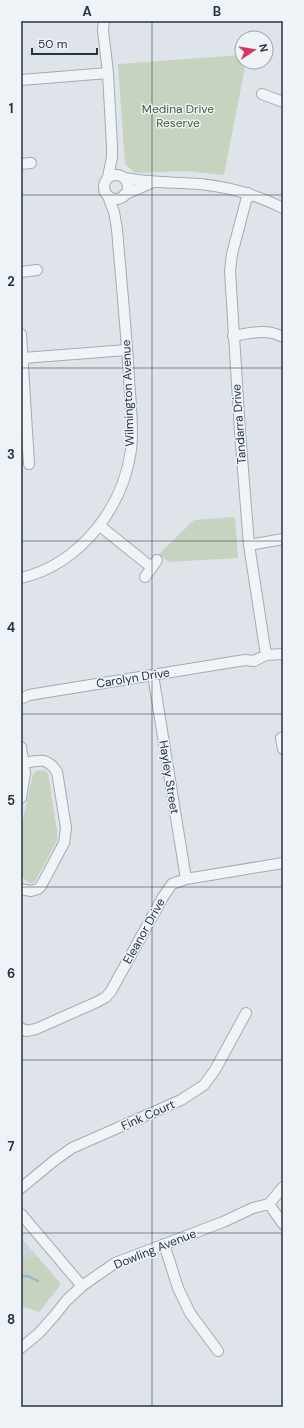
<svg xmlns="http://www.w3.org/2000/svg" width="304" height="1428" font-family="'DM Sans',sans-serif">
<style>
.built{fill:#ccd3dc}
.green{fill:#c6d4bf}
.lines{fill:none;stroke-linecap:round;stroke-linejoin:round}
.stream{stroke:#96b7cd;stroke-width:2.5}
.minor-casing{stroke:#a3abb4;stroke-width:12}
.minor{stroke:#f1f4f7;stroke-width:10}
.grid{fill:none;stroke:#263342;stroke-width:1;stroke-opacity:0.55}
.labels{text-anchor:middle;stroke-width:3;stroke-linejoin:round;paint-order:stroke}
.park-label{font-size:12px;fill:#3f5f32;stroke:#eef3f7}
.street-label{font-size:12px;fill:#263342;stroke:#eef3f7}
.neatline{fill:none;stroke:#263342;stroke-width:1.5}
.grid-label{font-size:13px;text-anchor:middle;font-weight:bold;fill:#263342}
</style>
<rect width="100%" height="100%" fill="#dee4e9"/>
<path class="built" d="M 21,1238 L 38,1257 L 21,1256 Z"/>
<path class="green" d="M 242,55 L 242,62 L 246,62 L 224,175 L 185,171 L 135,173 L 125,164 L 118,64 Z
M 235,517 L 238,558 L 169,562 L 159,554 L 194,520 Z
M 44,770 L 48,773 L 57,831 L 57,841 L 34,883 L 29,883 L 21,876 L 21,828 L 33,774 L 36,771 Z
M 21,1256 L 38,1257 L 60,1283 L 59,1287 L 39,1312 L 21,1306 Z"/>
<g class="lines">
<path class="stream" d="M 21,1276 L 28,1276 L 38,1281"/>
<g class="minor-casing">
<path id="minor" d="M 104,21 L 103,30 L 108,73 L 112,146 L 112,157 L 108,177
M 21,80 L 108,73
M 262,94 L 283,102
M 21,164 L 31,163
M104 187a12 12 0 1 1 24 0a12 12 0 1 1-24 0Z
M 124,178 C 149,183 175,182 200,184 C 229,187 257,195 283,208
M 248,193 L 232,254 L 230,271 L 240,432 L 249,545 L 266,655
M 124,195 L 151,183
M 21,272 L 37,270
M 21,334 L 29,464
M 233,336 C 250,333 267,328 283,337
M 23,358 L 127,350
M 100,526 L 151,567
M 249,545 L 283,539
M 145,577 L 157,560
M 21,578 C 80,564 123,508 131,450 C 134,426 130,401 129,377 C 126,328 121,278 117,229 L 114,212 L 108,196
M 153,675 L 186,879
M 21,699 L 29,695 L 245,660 L 254,661 L 266,655 L 283,654
M 281,738 L 283,749
M 21,747 L 25,773 L 21,798
M 21,889 L 31,891 L 38,889 L 41,886 L 64,843 L 66,828 L 57,772 C 47,757 39,760 23,763
M 21,1028 L 26,1031 L 36,1029 L 97,1002 L 106,997 L 111,991 L 163,897 L 172,884 L 186,879 L 283,863
M 21,1188 L 55,1160 L 72,1148 L 181,1100 L 204,1085 L 215,1070 L 246,1013
M 269,1204 L 283,1224
M 21,1214 L 82,1286
M 164,1244 L 178,1288 L 190,1313 L 218,1351
M 21,1348 L 39,1333 L 55,1315 L 66,1301 L 82,1286 L 115,1263 L 223,1222 L 253,1208 L 269,1204 L 283,1187"/>
</g>
<use href="#minor" class="minor"/>
</g>
<path class="grid" d="M 152,21 L 152,1407M 21,195 L 283,195M 21,368 L 283,368M 21,541 L 283,541M 21,714 L 283,714M 21,887 L 283,887M 21,1060 L 283,1060M 21,1233 L 283,1233"/>
<g class="labels">
<g class="park-label">
<text x="178" y="113">Medina Drive<tspan x="178" dy="14">Reserve</tspan></text>
</g>
<g class="street-label">
<text transform="translate(128 393) rotate(-92)" y="4">Wilmington Avenue</text>
<text transform="translate(239 424) rotate(-94)" y="4">Tandarra Drive</text>
<text transform="translate(133 678) rotate(-9)" y="4">Carolyn Drive</text>
<text transform="translate(169 777) rotate(81)" y="4">Hayley Street</text>
<text transform="translate(144 931) rotate(-61)" y="4">Eleanor Drive</text>
<text transform="translate(148 1115) rotate(-24)" y="4">Fink Court</text>
<text transform="translate(155 1249) rotate(-22)" y="4">Dowling Avenue</text>
</g>
</g>
<rect width="304" height="1428" fill="none" stroke="#eef3f7" stroke-width="44"/>
<g transform="translate(254 50) rotate(78)"><circle r="19" fill="#eef3f7" stroke="#9ea6af"/>
<path d="M0-3L7 15L0 10L-7 15Z" fill="#db3661"/>
<text y="-6" font-size="11" font-weight="bold" text-anchor="middle" fill="#263342">N</text>
</g>
<path d="M32 48v6h65v-6" fill="none" stroke="#263342" stroke-width="2"/>
<text x="38" y="48" font-size="12" fill="#263342" stroke="#eef3f7" stroke-width="3" paint-order="stroke">50 m</text>
<rect x="22" y="22" width="260" height="1384" class="neatline"/>
<g class="grid-label">
<text x="87" y="16">A</text>
<text x="217" y="16">B</text>
<text x="11" y="113">1</text>
<text x="11" y="286">2</text>
<text x="11" y="459">3</text>
<text x="11" y="632">4</text>
<text x="11" y="805">5</text>
<text x="11" y="978">6</text>
<text x="11" y="1151">7</text>
<text x="11" y="1324">8</text>
</g>
</svg>
